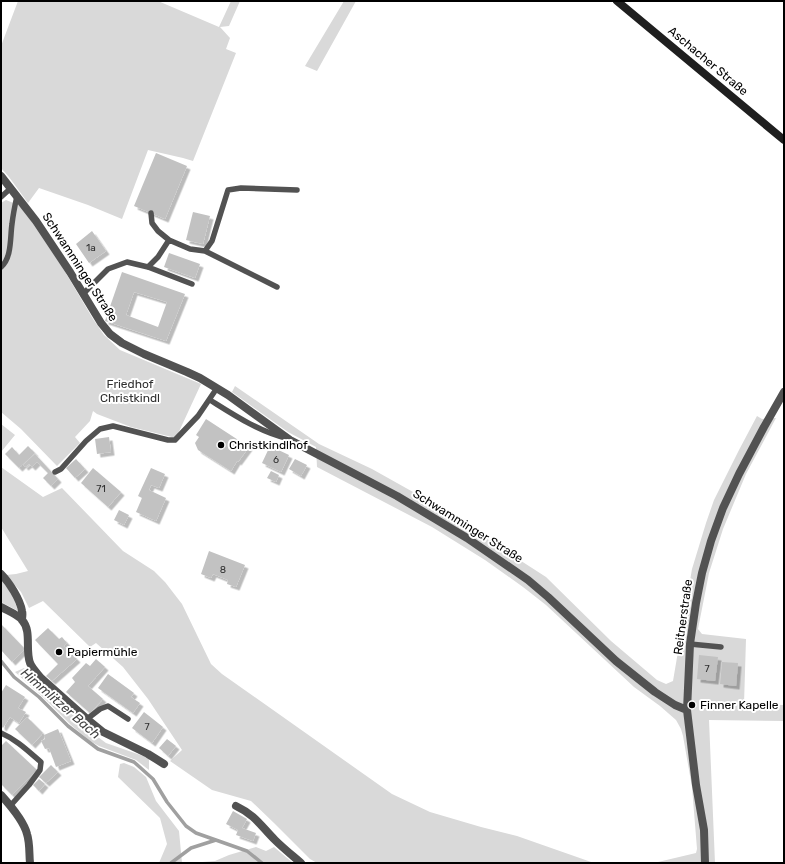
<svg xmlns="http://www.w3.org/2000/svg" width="785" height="864" font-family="Rubik,sans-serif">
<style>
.green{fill:#d9d9d9}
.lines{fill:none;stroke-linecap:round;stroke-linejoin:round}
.stream{stroke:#a0a0a0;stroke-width:3.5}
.building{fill:#c2c2c2;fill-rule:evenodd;filter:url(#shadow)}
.lane{stroke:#525252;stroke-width:5.5}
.street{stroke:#525252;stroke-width:8}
.secondary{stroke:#1f1f1f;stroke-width:8}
.poi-dot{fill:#000;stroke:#fff;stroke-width:1.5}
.labels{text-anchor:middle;stroke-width:4;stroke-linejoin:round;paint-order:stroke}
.number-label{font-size:10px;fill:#303030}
.street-label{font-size:12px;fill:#000;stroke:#fff}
.park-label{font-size:12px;fill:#303030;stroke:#fff}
.poi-label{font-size:12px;fill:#000;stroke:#fff;text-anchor:start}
.water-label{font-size:13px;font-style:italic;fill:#414141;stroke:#fff}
</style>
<defs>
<filter id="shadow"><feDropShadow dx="3.5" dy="3.5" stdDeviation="0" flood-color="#0004"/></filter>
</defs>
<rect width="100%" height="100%" fill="#fff"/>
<path class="green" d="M 18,1 L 158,1 L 219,27 L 231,1 L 240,1 L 229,26 L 220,27 L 230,38 L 226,49 L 236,53 L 193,161 L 183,158 L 148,150 L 122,219 L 88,205 L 39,188 L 28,203 L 9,177 L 1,168 L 1,46 Z
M 344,1 L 356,1 L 317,71 L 305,66 Z
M 6,200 L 21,206 L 61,265 L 93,319 L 104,335 L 120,350 L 201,384 L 176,438 L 131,427 L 97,414 L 93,411 L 90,421 L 75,437 L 80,443 L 57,466 L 21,429 L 1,412 L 1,203 Z
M 235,386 L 319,444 L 372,469 L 422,497 L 546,577 L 611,641 L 657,680 L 666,684 L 673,681 L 692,569 L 706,523 L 714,500 L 739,450 L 757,416 L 762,419 L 776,418 L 746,474 L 723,529 L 709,573 L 698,629 L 702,634 L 746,639 L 744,704 L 784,705 L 784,721 L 709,720 L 715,863 L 658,863 L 658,862 L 696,853 L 697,849 L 692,787 L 683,736 L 681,729 L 676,720 L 660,706 L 634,687 L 546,605 L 523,587 L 485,560 L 432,527 L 317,467 L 316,447 L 288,432 L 232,392 Z
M 1,424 L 15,435 L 1,452 Z
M 1,467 L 43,497 L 62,488 L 123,551 L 154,571 L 165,582 L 182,604 L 211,664 L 222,674 L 392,794 L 430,812 L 481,827 L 517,836 L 594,863 L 317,863 L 310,859 L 274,823 L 251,801 L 212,790 L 170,761 L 182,750 L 148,699 L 123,667 L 96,643 L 90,647 L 43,601 L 29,608 L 21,592 L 6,575 L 16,574 L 28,571 L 1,527 Z
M 1,580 C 9,589 15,600 18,611 L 1,602 Z
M 24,668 L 45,690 L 72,714 L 90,731 L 106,743 L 149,758 L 149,770 L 136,760 L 99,746 L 90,741 L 71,725 L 43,697 L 15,672 Z
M 124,763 L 134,767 L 146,777 L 156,801 L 179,831 L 182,863 L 159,863 L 167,844 L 160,818 L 118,777 L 120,764 Z
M 256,847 L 266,851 L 274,847 L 293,863 L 190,863 L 215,861 L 229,855 Z"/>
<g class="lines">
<path class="stream" d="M 1,661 L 14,677 L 39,697 L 68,726 L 98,749 L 134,762 L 153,779 L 167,802 L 186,826 L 196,833 L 247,851 L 262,863
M 171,863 L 191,848 L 216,840"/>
</g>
<path class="building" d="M 156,153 L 187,166 L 165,219 L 134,206 Z
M 193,212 L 210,216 L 203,244 L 186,240 Z
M 92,231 L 106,251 L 89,263 L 76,244 Z
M 169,253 L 200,264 L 195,278 L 164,267 Z
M 122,272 L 185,294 L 166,341 L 105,321 ZM 134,292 L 167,302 L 158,327 L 126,315 Z
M 206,419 L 249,447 L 238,462 L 237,461 L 231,471 L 198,450 L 195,443 L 199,437 L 196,435 Z
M 109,437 L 111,452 L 97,454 L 95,439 Z
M 28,446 L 35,453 L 19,468 L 5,454 L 12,447 L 19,455 Z
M 270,446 L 289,455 L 281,472 L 262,463 Z
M 35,454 L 58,479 L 51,486 L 43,478 L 48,473 L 37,462 L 32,467 L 29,464 L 25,467 L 23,465 Z
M 76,459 L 85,469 L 75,478 L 66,468 Z
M 295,459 L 307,465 L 301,476 L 289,469 Z
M 93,468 L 121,492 L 108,507 L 81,483 Z
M 151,468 L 165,474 L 159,488 L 151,485 L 149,490 L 166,498 L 156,521 L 136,512 L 142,498 L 138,496 Z
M 271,471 L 279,475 L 276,482 L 267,478 Z
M 119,510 L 129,515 L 124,525 L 114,520 Z
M 209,551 L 245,565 L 236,587 L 227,584 L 228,580 L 213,574 L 211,578 L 201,574 Z
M 1,624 L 25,649 L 12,662 L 1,650 Z
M 48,628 L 59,639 L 62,637 L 67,643 L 64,646 L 77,659 L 52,681 L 46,676 L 58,664 L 35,640 Z
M 699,655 L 718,657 L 715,681 L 697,679 Z
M 96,659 L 105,667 L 88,686 L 103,699 L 90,713 L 66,692 L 75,682 L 72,678 L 86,663 L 90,666 Z
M 722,662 L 738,663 L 736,686 L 720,684 Z
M 108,674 L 134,693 L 131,697 L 140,703 L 133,713 L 98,688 Z
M 6,685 L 25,697 L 18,708 L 26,712 L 19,723 L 10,717 L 3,728 L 1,726 L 1,693 Z
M 144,712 L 163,727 L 152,743 L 132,728 Z
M 27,717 L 43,733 L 32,745 L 15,729 Z
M 58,729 L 71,761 L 56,767 L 49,748 L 45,749 L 41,741 L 45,739 L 44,735 Z
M 167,739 L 176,746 L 168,756 L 159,748 Z
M 6,741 L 37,770 L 12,795 L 1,784 L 1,746 Z
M 51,765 L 58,772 L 46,783 L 39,777 Z
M 39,779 L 45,784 L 39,791 L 33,785 Z
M 233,811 L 247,819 L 242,828 L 256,833 L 253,841 L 236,835 L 238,830 L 226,824 Z"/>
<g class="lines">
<path class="lane" d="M 1,197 L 11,188
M 169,240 L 190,249 L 205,251 L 212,241 L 228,190 L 241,188 L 297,190
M 205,251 L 277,287
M 1,267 C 12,258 10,237 12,224 C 13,215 15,205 17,196
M 148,267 L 158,257 L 169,240 L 158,231 L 152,223 L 151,213
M 84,293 L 108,269 L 127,262 L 148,267 L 192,284
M 210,400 C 234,415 258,431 286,438
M 55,472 L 61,469 L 86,441 L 100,429 L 113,426 L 168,440 L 175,440 L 198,416 L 217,388
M 690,644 L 721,647
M 87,719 L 100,709 L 108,706 L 128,719
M 1,733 C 17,740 28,751 41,762 L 40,770 L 29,785 L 11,805"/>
<path class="street" d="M 1,176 L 36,221 L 70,272 L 101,323 L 110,334 L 122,343 L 144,354 L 187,372 L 200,378 L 228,395 L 290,440 L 397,496 L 467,538 L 528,580 L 548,597 L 616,661 L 655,692 L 675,705 L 687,710
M 1,574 C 9,582 20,599 22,611 C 23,614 22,617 22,620
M 1,607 C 8,611 17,614 22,620 C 32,631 25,649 30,663 C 32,668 37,673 41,678 L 87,719 L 103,732 L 148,754 L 164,764
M 1,795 C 10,805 24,821 27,834 C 30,843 29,854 30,863
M 236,806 C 255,815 261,826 275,840 C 283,848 293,856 301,863
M 705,863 L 704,830 L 696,785 L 687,710 L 690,644 L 696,603 L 702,573 L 711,541 L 723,508 L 739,474 L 764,427 L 784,392"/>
<path class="secondary" d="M 617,1 L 784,140"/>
</g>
<g class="poi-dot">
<circle cx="221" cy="445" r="4"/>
<circle cx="59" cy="652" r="4"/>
<circle cx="692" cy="705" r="4"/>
</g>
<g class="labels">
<g class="number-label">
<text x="91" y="251">1a</text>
<text x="276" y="463">6</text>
<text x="101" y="492">71</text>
<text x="223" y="573">8</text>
<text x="707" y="672">7</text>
<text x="147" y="730">7</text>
</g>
<g class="street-label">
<text transform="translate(708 61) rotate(40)" y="4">Aschacher Straße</text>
<text transform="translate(80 267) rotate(57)" y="4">Schwamminger Straße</text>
<text transform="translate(468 526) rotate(32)" y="4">Schwamminger Straße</text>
<text transform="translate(683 617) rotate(-82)" y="4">Reitnerstraße</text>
</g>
<g class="park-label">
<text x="130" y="388">Friedhof<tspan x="130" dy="14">Christkindl</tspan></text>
</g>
<g class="poi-label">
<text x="229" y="449">Christkindlhof</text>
<text x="67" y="656">Papiermühle</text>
<text x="700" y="709">Finner Kapelle</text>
</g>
<g class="water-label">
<text transform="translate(61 703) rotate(41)" y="5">Himmlitzer Bach</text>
</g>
</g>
<rect width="785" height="864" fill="none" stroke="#000000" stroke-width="4"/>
</svg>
